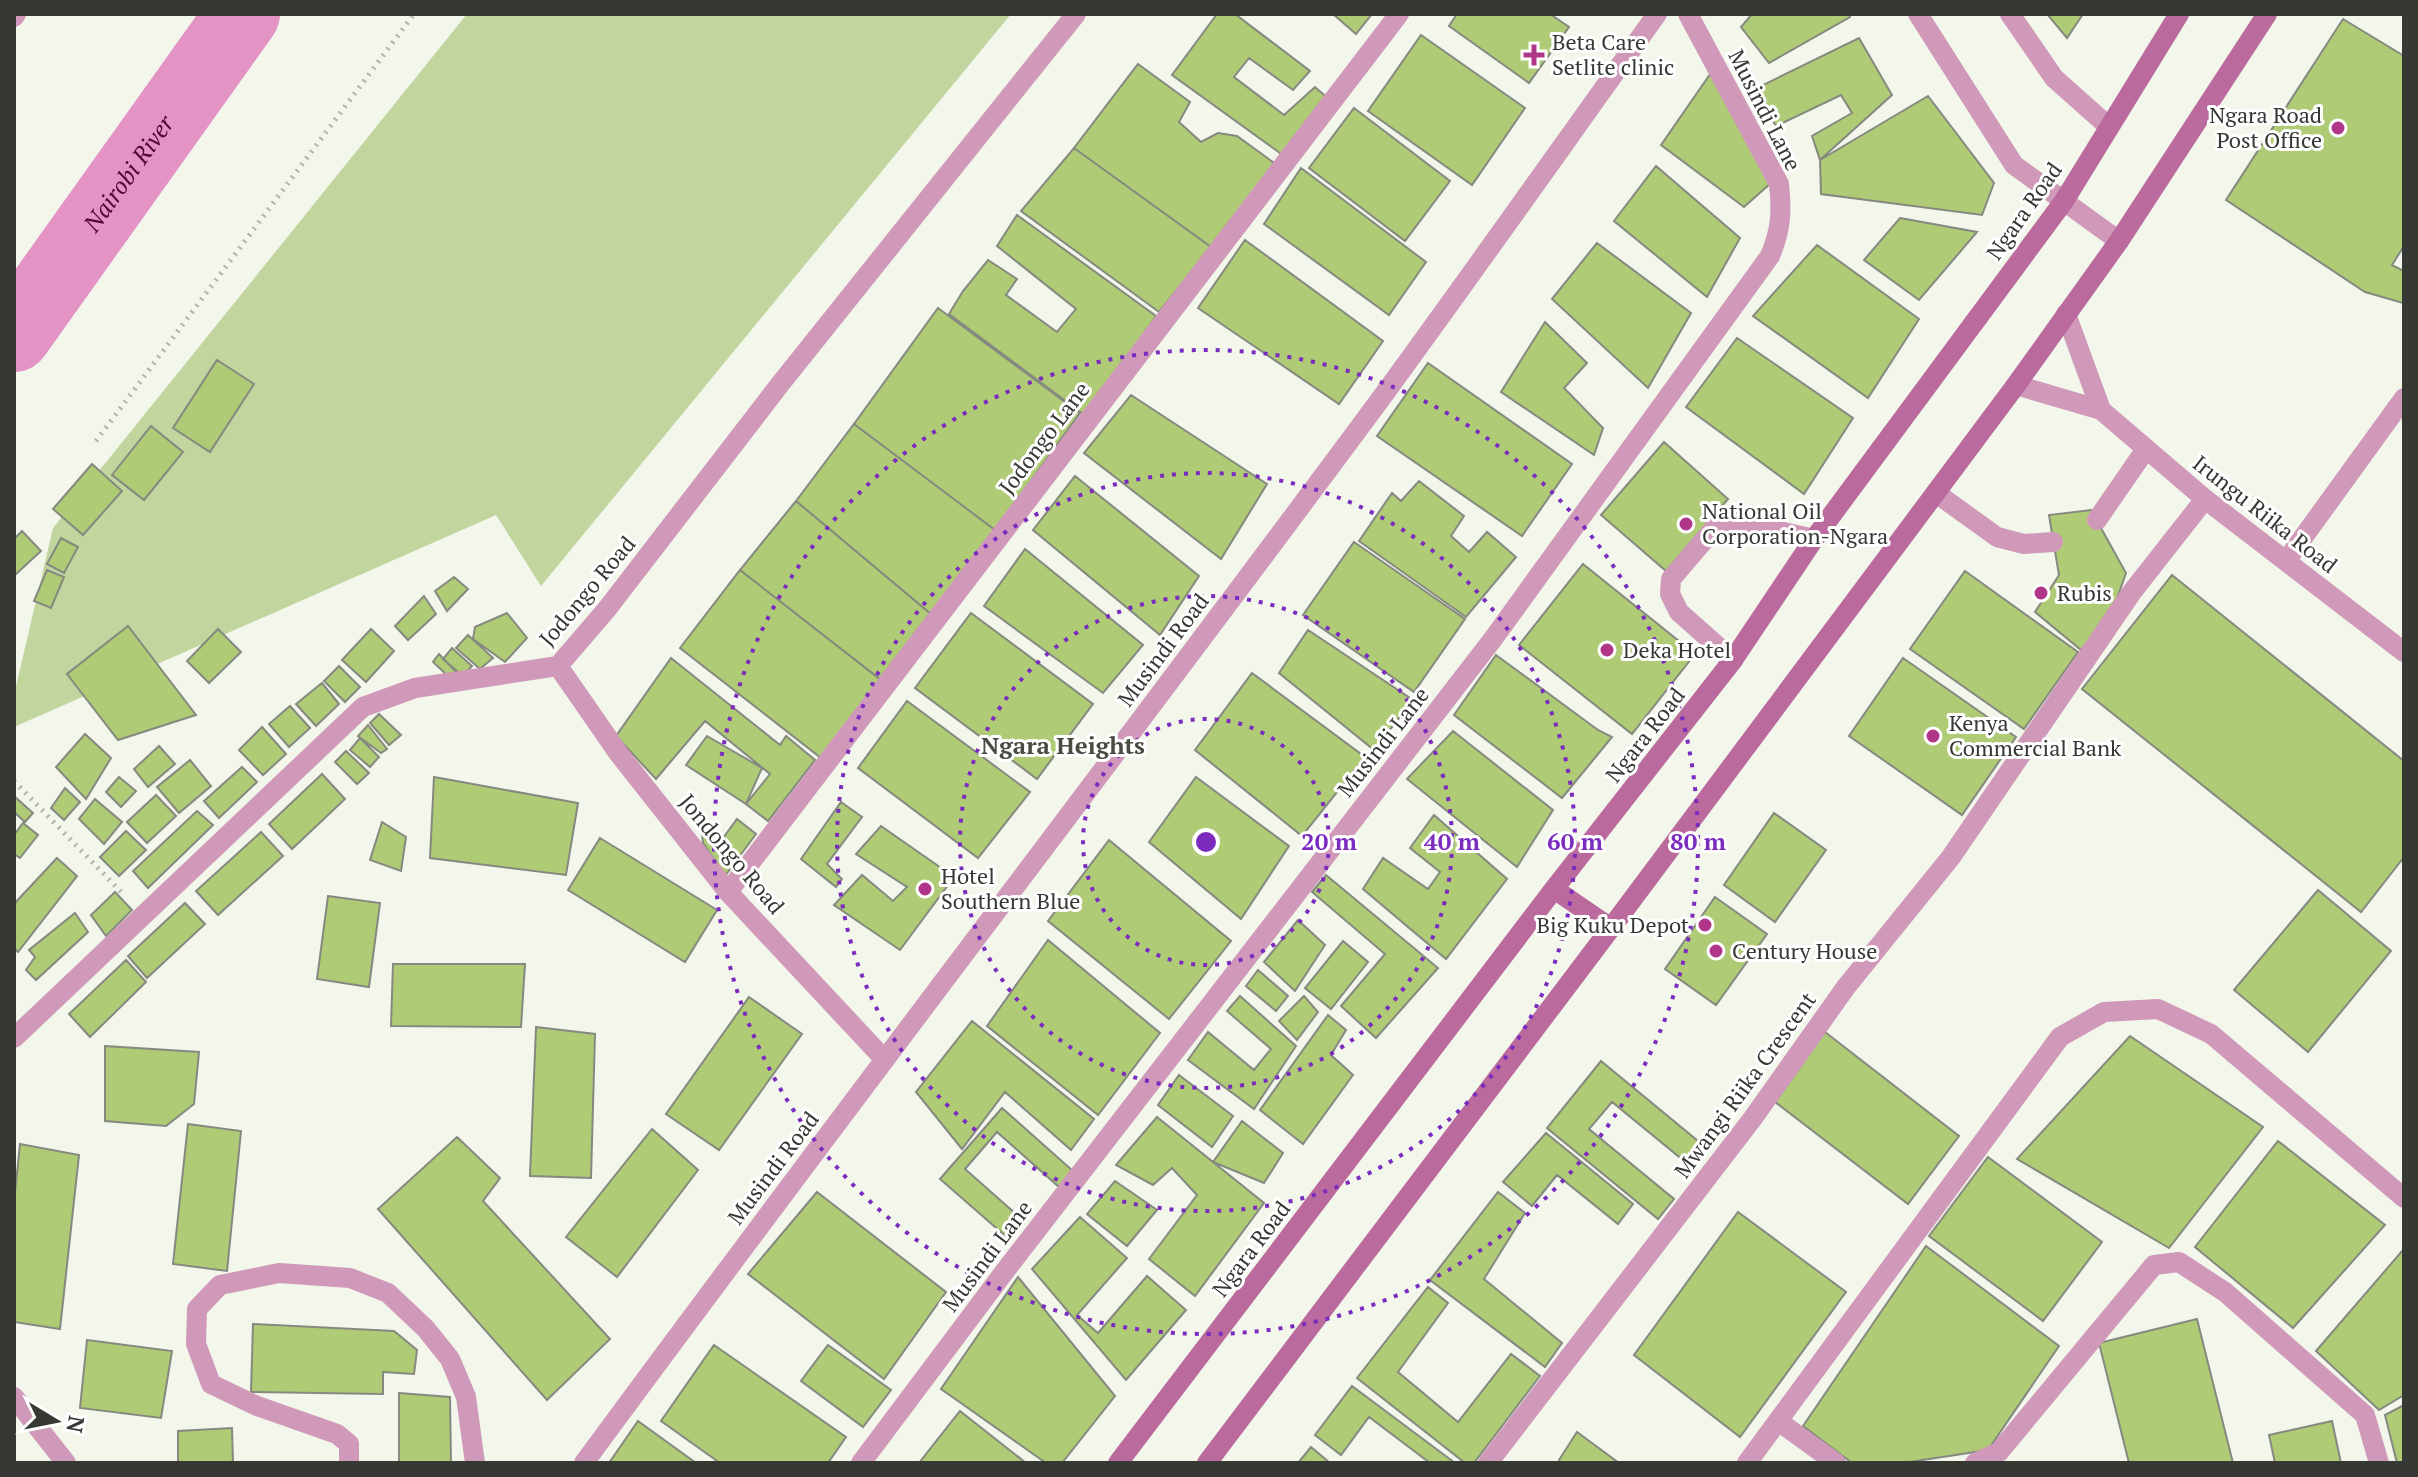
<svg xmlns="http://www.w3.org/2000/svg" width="2418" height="1477" font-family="'PT Serif',serif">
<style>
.green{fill:#c2d59f}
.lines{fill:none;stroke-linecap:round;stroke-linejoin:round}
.river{stroke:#e493c5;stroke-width:74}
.building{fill:#afcb75;stroke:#85897f;stroke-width:2}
.path{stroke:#b1b4ab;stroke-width:5;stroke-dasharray:2 6;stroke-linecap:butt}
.service{stroke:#d098b9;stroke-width:20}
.minor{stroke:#d098b9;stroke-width:20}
.secondary{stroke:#ba6a9c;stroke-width:20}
.ring{fill:none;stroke:#7b2cbf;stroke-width:4;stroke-dasharray:4 8}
.poi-dot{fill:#b03689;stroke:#fff;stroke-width:3}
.labels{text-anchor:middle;stroke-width:6;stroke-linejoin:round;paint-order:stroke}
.poi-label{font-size:22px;fill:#363833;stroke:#fff;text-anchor:start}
.street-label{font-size:22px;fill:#363833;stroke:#fff}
.water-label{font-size:24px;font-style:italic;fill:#50073c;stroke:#fff}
.neighbourhood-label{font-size:24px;font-weight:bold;fill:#474b41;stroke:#fff}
.centre{fill:#7b2cbf;stroke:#fff;stroke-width:4}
.ring-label{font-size:24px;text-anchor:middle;font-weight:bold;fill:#7b2cbf;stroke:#fff;stroke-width:6;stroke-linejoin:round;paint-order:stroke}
</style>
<rect width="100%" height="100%" fill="#f2f6eb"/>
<path class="green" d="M 467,14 L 1011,14 L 541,586 L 496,515 L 14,727 L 14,695 L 53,528 Z"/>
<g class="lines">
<path class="river" id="s1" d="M 14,335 L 243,14"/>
</g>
<path class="building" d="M 1217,14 L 1235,14 L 1310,71 L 1293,90 L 1249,58 L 1234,77 L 1284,115 L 1315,87 L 1331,101 L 1284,156 L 1172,75 Z
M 1333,14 L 1372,14 L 1356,34 Z
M 1457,14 L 1550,14 L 1569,27 L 1529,83 L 1449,26 Z
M 1752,14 L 1849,14 L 1850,17 L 1769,63 L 1741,27 Z
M 2047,14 L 2083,14 L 2067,38 Z
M 2343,19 L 2404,56 L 2404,251 L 2402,249 L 2392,265 L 2404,271 L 2403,303 L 2365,292 L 2226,200 Z
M 1421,35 L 1525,108 L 1472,185 L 1368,111 Z
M 1859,38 L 1892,95 L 1820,160 L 1812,136 L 1852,113 L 1841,95 L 1776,126 L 1753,90 Z
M 1138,64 L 1190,102 L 1179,122 L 1201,142 L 1218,133 L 1237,136 L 1277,165 L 1211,247 L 1074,148 Z
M 1713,70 L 1771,183 L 1744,207 L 1661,145 Z
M 1928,96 L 1994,183 L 1982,215 L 1821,194 L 1820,160 Z
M 1354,108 L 1450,181 L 1405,241 L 1309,168 Z
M 1074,148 L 1211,247 L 1159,312 L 1021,211 Z
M 1656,166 L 1740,238 L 1707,297 L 1614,221 Z
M 1301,168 L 1426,262 L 1389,315 L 1264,224 Z
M 1017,215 L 1156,316 L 1087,417 L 949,314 L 963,291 L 988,260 L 1017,279 L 1006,295 L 1057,332 L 1076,309 L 997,246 Z
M 1900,218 L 1977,232 L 1919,300 L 1864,260 Z
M 1245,240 L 1383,341 L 1339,404 L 1198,308 Z
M 1597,243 L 1691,313 L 1648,388 L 1552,299 Z
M 1817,245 L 1919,319 L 1868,398 L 1753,316 Z
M 938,308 L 1080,413 L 995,530 L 854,424 Z
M 1545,322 L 1587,363 L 1564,388 L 1603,428 L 1594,455 L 1501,392 Z
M 1737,338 L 1853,418 L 1804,494 L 1686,407 Z
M 217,360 L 254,384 L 210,452 L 173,428 Z
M 1428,363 L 1572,464 L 1522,536 L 1377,436 Z
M 1131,395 L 1267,484 L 1221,559 L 1084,453 Z
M 854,424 L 995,530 L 932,615 L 796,501 Z
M 151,426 L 183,452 L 144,500 L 112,475 Z
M 1664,442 L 1728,499 L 1666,571 L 1601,515 Z
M 92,464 L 122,491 L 83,535 L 53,509 Z
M 1075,476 L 1199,576 L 1160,635 L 1033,530 Z
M 1419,481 L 1464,516 L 1451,536 L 1469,552 L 1487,532 L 1516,557 L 1466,617 L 1359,541 L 1392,493 L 1401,501 Z
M 796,501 L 932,615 L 881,680 L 740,570 Z
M 2091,510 L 2126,573 L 2113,610 L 2081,650 L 2035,612 L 2059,575 L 2049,515 Z
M 22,531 L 41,551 L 14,576 L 14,539 Z
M 61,538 L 78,547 L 64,573 L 47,564 Z
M 1354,542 L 1465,619 L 1414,692 L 1303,615 Z
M 1025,549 L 1143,645 L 1103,693 L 984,606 Z
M 1583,564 L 1695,654 L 1632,734 L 1519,645 Z
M 47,570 L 64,577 L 51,608 L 34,601 Z
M 740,570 L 881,680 L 821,758 L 680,648 Z
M 1965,571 L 2078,652 L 2024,729 L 1910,649 Z
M 2172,575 L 2404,761 L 2404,857 L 2361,912 L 2082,689 Z
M 454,577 L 468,589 L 447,611 L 435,591 Z
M 424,596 L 436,614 L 408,640 L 395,626 Z
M 507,613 L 527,638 L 505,662 L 473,639 L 475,627 Z
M 971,613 L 1093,704 L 1037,779 L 915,688 Z
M 128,626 L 196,715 L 118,740 L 67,674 Z
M 218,629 L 241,652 L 209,683 L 187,661 Z
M 371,629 L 394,651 L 366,682 L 342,660 Z
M 1308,630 L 1413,700 L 1374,750 L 1279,673 Z
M 468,635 L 493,658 L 480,669 L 456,648 Z
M 452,648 L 472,666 L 463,676 L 443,659 Z
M 439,654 L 458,674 L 450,678 L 433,662 Z
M 1496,655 L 1598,730 L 1612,737 L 1562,798 L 1454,715 Z
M 671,658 L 780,745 L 786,736 L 815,760 L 768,821 L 746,804 L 770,774 L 705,721 L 656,779 L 616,736 Z
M 1903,658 L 2016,737 L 1962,815 L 1849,736 Z
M 339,666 L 360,687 L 345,702 L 324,681 Z
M 1252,673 L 1365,757 L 1302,836 L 1195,750 Z
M 322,683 L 339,704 L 316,726 L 296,704 Z
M 907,701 L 1030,792 L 978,858 L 858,768 Z
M 290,706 L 310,728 L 289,747 L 269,724 Z
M 379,714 L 401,735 L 389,745 L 370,723 Z
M 368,725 L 387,749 L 381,753 L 358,736 Z
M 262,727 L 286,754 L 263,775 L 239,750 Z
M 1453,731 L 1553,810 L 1517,867 L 1407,779 Z
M 85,734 L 111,758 L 86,799 L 56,767 Z
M 707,736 L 762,768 L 746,804 L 686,765 Z
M 360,738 L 379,757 L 370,767 L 350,750 Z
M 159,746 L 175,764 L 148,787 L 134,769 Z
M 346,751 L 369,773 L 357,784 L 335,762 Z
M 190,760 L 211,786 L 179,813 L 157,787 Z
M 242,767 L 257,782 L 219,818 L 204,801 Z
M 322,774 L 345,799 L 292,849 L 269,824 Z
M 119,777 L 136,791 L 121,807 L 106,792 Z
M 434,777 L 578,803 L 566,875 L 430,858 Z
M 1196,777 L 1289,846 L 1241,919 L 1149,842 Z
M 65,788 L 80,802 L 64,820 L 51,808 Z
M 156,795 L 176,816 L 147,843 L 127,822 Z
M 14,796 L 33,813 L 25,822 L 14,812 Z
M 95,799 L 122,822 L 104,844 L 79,819 Z
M 841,802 L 862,817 L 827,864 L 842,879 L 836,887 L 801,859 Z
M 197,811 L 213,825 L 148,888 L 133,871 Z
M 1774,813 L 1826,850 L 1775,922 L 1724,885 Z
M 1434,815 L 1507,879 L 1446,959 L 1363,889 L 1383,858 L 1428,889 L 1440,872 L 1410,848 Z
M 737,819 L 756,834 L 725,876 L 703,843 L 702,834 L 723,838 Z
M 382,822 L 406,837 L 401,871 L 370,860 Z
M 23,823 L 38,835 L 20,858 L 14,854 L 14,835 Z
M 881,826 L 954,877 L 900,950 L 834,905 L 862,875 L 893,901 L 907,887 L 856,854 Z
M 126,831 L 146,850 L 119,876 L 100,857 Z
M 261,832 L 283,856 L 218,915 L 196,891 Z
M 600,838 L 717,910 L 685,962 L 568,890 Z
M 1109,840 L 1231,941 L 1169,1019 L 1048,921 Z
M 57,858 L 77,876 L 18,952 L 14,948 L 14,904 Z
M 1326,875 L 1438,968 L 1376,1038 L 1341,1006 L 1385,954 L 1312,892 Z
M 2318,890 L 2391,951 L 2308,1052 L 2234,990 Z
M 115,892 L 132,910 L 106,936 L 91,915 Z
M 328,896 L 380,903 L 369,987 L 317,979 Z
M 1715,897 L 1767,934 L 1716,1005 L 1665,969 Z
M 185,903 L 205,924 L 147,978 L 128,956 Z
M 75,913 L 88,932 L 36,980 L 26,970 L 35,957 L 29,950 Z
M 1298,920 L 1325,945 L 1295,991 L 1264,962 Z
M 1048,940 L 1160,1033 L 1098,1115 L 987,1026 Z
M 1343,941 L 1368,962 L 1331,1009 L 1305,988 Z
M 126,960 L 146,982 L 90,1037 L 69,1014 Z
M 393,964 L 525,964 L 521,1027 L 391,1026 Z
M 1258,970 L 1288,996 L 1276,1011 L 1246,986 Z
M 1240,996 L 1296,1046 L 1254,1109 L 1188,1060 L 1208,1032 L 1254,1070 L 1271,1049 L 1227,1011 Z
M 1304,996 L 1318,1012 L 1297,1040 L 1279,1021 Z
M 749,997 L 802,1034 L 719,1150 L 666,1114 Z
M 1328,1015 L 1346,1030 L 1331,1055 L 1353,1075 L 1303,1144 L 1260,1110 Z
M 972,1021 L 1094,1119 L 1071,1150 L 1005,1092 L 962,1149 L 916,1092 Z
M 536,1027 L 595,1034 L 591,1178 L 530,1176 Z
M 1825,1032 L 1959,1136 L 1908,1204 L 1775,1102 Z
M 2130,1036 L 2263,1127 L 2169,1248 L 2017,1159 Z
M 105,1046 L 199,1052 L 194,1104 L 166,1126 L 105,1121 Z
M 1601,1061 L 1704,1146 L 1689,1165 L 1612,1102 L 1589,1129 L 1674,1199 L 1658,1219 L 1547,1128 Z
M 1179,1075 L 1233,1116 L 1212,1147 L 1158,1105 Z
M 1002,1108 L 1073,1171 L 1059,1187 L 997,1132 L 965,1169 L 1025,1222 L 1010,1240 L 940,1179 Z
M 1157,1117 L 1264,1203 L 1195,1296 L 1149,1259 L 1197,1195 L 1172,1168 L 1153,1185 L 1116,1165 Z
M 1242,1121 L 1283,1153 L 1264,1183 L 1213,1162 Z
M 188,1124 L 241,1131 L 227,1271 L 173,1264 Z
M 652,1129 L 698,1170 L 617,1277 L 566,1237 Z
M 1546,1133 L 1633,1204 L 1618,1224 L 1557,1175 L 1532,1206 L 1503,1182 Z
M 457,1137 L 500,1178 L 483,1201 L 610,1339 L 547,1400 L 378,1209 Z
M 2278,1141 L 2385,1225 L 2293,1328 L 2195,1247 Z
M 20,1144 L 79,1155 L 60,1329 L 14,1322 L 14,1202 Z
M 1988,1157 L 2102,1242 L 2043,1321 L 1929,1236 Z
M 1115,1181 L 1157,1210 L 1127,1246 L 1087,1214 Z
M 817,1192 L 946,1292 L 884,1379 L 748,1274 Z
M 1498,1192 L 1525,1213 L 1484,1279 L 1562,1343 L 1545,1367 L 1430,1280 Z
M 1738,1212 L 1846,1292 L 1740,1437 L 1634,1355 Z
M 1080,1217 L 1127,1258 L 1077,1315 L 1098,1333 L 1147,1276 L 1186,1310 L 1126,1380 L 1032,1269 Z
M 1926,1246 L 2059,1346 L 1988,1450 L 1903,1463 L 1852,1463 L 1803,1426 Z
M 2403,1250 L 2404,1395 L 2379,1410 L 2316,1351 Z
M 1018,1277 L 1115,1396 L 1062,1463 L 1046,1463 L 941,1389 Z
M 1428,1287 L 1448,1303 L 1398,1372 L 1458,1422 L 1511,1354 L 1540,1376 L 1474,1463 L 1465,1463 L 1357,1378 Z
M 2197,1319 L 2233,1463 L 2129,1463 L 2099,1343 Z
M 253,1324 L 394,1331 L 417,1350 L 414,1374 L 383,1372 L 383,1394 L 251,1392 Z
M 87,1340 L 172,1351 L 161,1418 L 80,1408 Z
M 714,1345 L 846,1437 L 828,1463 L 720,1463 L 661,1421 Z
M 828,1345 L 891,1390 L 863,1427 L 801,1381 Z
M 1352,1386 L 1455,1463 L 1430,1463 L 1369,1417 L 1341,1455 L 1315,1435 Z
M 399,1393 L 450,1397 L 451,1463 L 399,1463 Z
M 2404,1405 L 2404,1463 L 2397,1463 L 2385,1415 Z
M 960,1411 L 1026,1463 L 919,1463 Z
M 638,1421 L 696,1463 L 609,1463 Z
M 2332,1421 L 2341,1463 L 2275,1463 L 2269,1435 Z
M 232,1428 L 233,1463 L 178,1463 L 178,1431 Z
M 1577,1432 L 1619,1463 L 1559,1463 L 1559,1460 Z
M 1311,1447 L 1330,1463 L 1298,1463 Z"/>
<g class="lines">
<path class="path" d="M 96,441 L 414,14
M 14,781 L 124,895"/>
<path class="service" d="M 2010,14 L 2054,78 L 2108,126
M 1936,493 L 1997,537 L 2024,544 L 2053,542
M 2097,520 L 2146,449
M 2286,561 L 2404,398
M 1733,660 L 1679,612 L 1670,594 L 1671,579 L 1718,524 L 1731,520 L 1814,539
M 1778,1421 L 1836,1463
M 349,1463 L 349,1444 L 337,1434 L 257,1406 L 211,1384 L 196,1344 L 197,1309 L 220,1285 L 279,1273 L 350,1278 L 388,1293 L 426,1329 L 450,1359 L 466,1397 L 475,1463
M 1975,1463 L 1999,1452 L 2154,1265 L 2179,1262 L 2225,1292 L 2365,1415 L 2379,1463"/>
<path class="minor" d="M 1918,14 L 2014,165 L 2119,241
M 14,17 L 16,14
M 2066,314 L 2101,410
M 2016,385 L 2101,410 L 2205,499 L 2404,652
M 558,666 L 619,754 L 728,892 L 885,1060
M 728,892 L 1399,14
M 14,1038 L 363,707 L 415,688 L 558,666 L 607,609 L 781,383 L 1076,14
M 14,1397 L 66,1463
M 584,1463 C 847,1105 1118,754 1382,397 C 1475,270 1565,142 1657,14
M 861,1463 L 1005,1271 L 1493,639 L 1770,256 C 1781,230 1782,212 1779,184 L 1688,14
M 1488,1463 L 1753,1118 L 1846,987 L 1951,857 L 2132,592 L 2205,499
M 1747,1463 L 2060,1037 L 2104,1012 L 2158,1009 L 2211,1034 L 2404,1198"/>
<path class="secondary" d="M 1554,889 L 1611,928
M 1118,1463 L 1554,889 L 1733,660 L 1814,539 L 2064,201 L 2179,14
M 1207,1463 L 1611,928 L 2016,385 L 2119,241 L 2267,14"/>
</g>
<g class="ring">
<circle cx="1206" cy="842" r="123"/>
<circle cx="1206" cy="842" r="246"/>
<circle cx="1206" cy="842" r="369"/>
<circle cx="1206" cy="842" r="492"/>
</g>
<g class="poi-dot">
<path d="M1530 43h8v8h8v8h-8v8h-8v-8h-8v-8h8z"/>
<circle cx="2338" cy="128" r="8"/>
<circle cx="1686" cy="524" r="8"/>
<circle cx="2041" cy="593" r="8"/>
<circle cx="1607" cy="650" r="8"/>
<circle cx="1933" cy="736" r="8"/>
<circle cx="925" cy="889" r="8"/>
<circle cx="1705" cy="925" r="8"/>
<circle cx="1716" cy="951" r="8"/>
</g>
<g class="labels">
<g class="poi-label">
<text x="1552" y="50">Beta Care<tspan x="1552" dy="25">Setlite clinic</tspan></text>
<text x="2322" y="123" text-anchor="end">Ngara Road<tspan x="2322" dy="25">Post Office</tspan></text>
<text x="1702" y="519">National Oil<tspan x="1702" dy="25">Corporation-Ngara</tspan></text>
<text x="2057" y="601">Rubis</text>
<text x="1623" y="658">Deka Hotel</text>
<text x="1949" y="731">Kenya<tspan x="1949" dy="25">Commercial Bank</tspan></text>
<text x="941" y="884">Hotel<tspan x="941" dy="25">Southern Blue</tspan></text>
<text x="1689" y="933" text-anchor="end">Big Kuku Depot</text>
<text x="1732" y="959">Century House</text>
</g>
<g class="street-label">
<text transform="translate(1765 110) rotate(63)" y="8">Musindi Lane</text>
<text transform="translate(2024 211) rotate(-55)" y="8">Ngara Road</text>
<text transform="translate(1044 438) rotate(-53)" y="8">Jodongo Lane</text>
<text transform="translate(2265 514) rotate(38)" y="8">Irungu Riika Road</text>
<text transform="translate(587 591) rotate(-50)" y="8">Jodongo Road</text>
<text transform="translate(1163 650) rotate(-53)" y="8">Musindi Road</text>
<text transform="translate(1645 735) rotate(-52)" y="8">Ngara Road</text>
<text transform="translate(1383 742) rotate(-52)" y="8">Musindi Lane</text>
<text transform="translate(732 854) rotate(50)" y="8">Jondongo Road</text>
<text transform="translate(1745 1085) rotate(-54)" y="8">Mwangi Riika Crescent</text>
<text transform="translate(773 1168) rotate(-53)" y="8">Musindi Road</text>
<text transform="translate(1251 1249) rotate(-53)" y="8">Ngara Road</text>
<text transform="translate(987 1256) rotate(-53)" y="8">Musindi Lane</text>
</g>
<g class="water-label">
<text dy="8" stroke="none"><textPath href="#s1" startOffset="198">Nairobi River</textPath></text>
</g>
<g class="neighbourhood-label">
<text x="1063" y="754">Ngara Heights</text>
</g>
</g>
<circle cx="1206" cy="842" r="12" class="centre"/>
<g class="ring-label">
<text x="1329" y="850">20 m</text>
<text x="1452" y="850">40 m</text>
<text x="1575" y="850">60 m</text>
<text x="1698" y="850">80 m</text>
</g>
<rect width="2418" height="1477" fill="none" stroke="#363833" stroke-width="32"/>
<g transform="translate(56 1421) rotate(100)" stroke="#ffffff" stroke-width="6" paint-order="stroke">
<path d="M0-6L14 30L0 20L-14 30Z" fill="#363833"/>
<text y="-12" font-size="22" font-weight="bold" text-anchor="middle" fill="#363833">N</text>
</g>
</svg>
